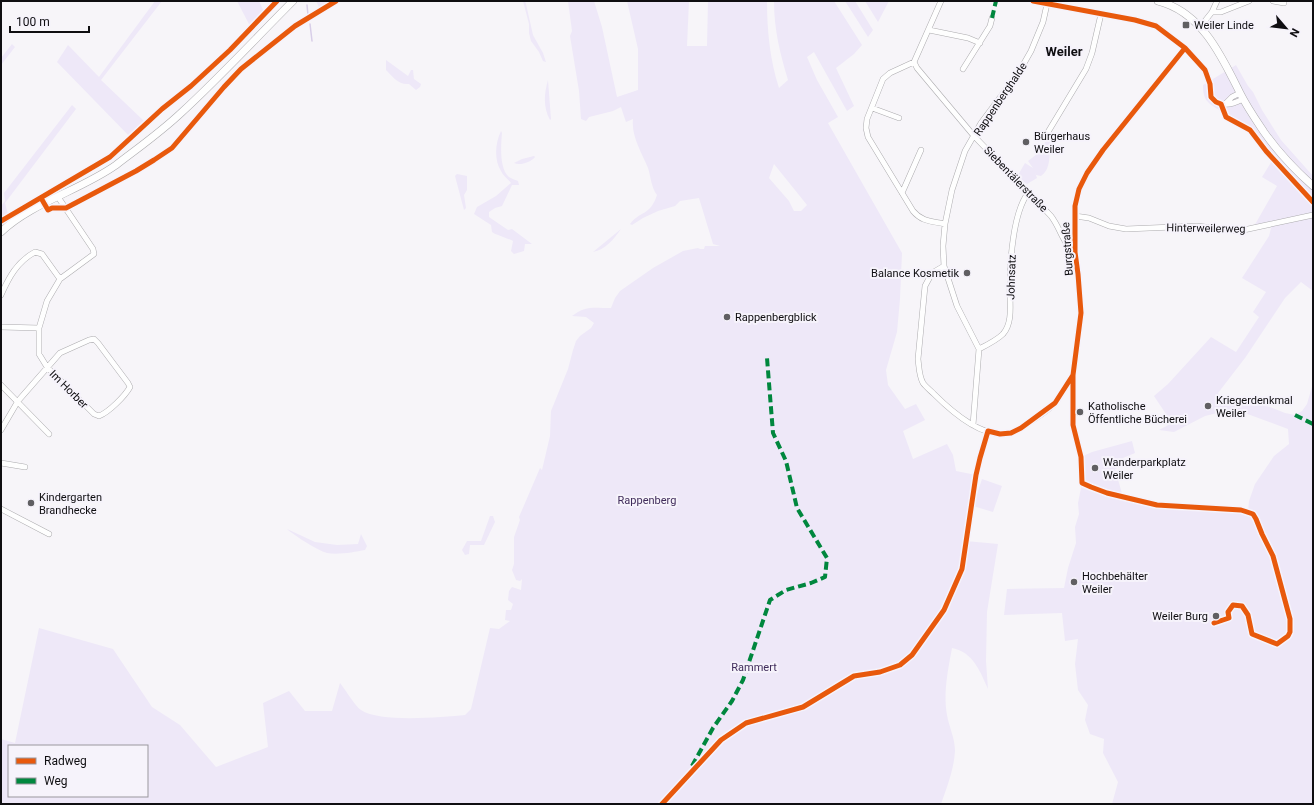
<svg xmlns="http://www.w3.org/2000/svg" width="1314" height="805" font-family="Roboto,sans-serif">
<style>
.green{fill:#eee8f8;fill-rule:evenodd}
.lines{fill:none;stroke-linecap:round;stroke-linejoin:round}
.stream{stroke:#d8cee8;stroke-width:1.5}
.minor-casing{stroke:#acabae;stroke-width:6}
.secondary-casing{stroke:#acabae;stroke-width:8}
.minor{stroke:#fefefe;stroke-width:5}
.secondary{stroke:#fefefe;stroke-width:7}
.quiet{stroke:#00873e;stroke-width:4;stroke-dasharray:8 4;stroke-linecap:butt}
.cycleway-casing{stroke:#f6f3fb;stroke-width:8}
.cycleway{stroke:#e8590c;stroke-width:5}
.poi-dot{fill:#605f62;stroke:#f6f3fb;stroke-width:1.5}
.labels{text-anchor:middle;stroke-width:4;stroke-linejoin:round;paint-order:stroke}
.poi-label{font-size:11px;fill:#0f0e11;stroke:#f6f3fb;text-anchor:start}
.street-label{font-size:11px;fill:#0f0e11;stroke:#f6f3fb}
.park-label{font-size:11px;fill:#402c5b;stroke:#f6f3fb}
.quarter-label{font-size:13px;font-weight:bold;fill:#0f0e11;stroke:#f6f3fb}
</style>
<rect width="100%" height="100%" fill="#f7f5f9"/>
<path class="green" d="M 155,1 L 162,1 L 101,80 L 145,122 L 130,137 L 57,62 L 68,45 L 99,77 Z
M 237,1 L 259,1 L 264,12 L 250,26 Z
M 316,1 L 333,1 L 323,7 L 319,7 Z
M 523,1 L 525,1 L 526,4 L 533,35 L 543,53 L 546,62 L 543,61 L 539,52 L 531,41 L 529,33 L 529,24 Z
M 568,1 L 594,1 L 602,27 L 617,97 L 638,90 L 638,49 L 627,1 L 689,1 L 687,46 L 707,46 L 708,1 L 767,1 C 767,31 770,60 779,88 L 788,80 C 780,53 774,30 774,1 L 834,1 L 862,45 L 854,54 L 836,68 L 854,106 L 847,111 L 814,52 L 807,57 L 817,80 L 838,117 L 828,123 L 902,253 L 900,299 L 897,332 L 886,370 L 888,385 L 905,409 L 916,404 L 925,420 L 903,431 L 913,459 L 947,444 L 953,455 L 956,471 L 976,475 L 966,541 L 998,544 L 987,612 L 986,661 L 988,689 C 980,671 973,652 952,648 C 948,670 943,693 947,715 C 949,727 955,738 955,751 C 954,769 947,787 941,804 L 1,804 L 1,739 L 15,743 L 39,628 L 113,649 L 152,707 L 180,725 L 216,767 L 268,747 L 263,703 L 289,691 L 305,711 L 332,711 L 340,683 C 345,689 355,706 361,710 C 380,723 442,717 465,715 L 471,709 L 490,628 L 499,629 L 510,621 L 505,620 L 506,610 L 511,610 L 513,604 L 508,600 L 509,591 L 512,587 L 521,590 L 522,579 L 520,581 L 516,580 L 512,570 L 514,564 L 514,537 L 520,520 L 519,517 L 540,468 L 542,470 L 550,436 L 551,411 L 568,369 L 573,350 L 576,341 L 580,336 L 591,328 L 594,323 L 586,317 L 572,316 C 586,305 594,308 611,308 L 615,298 L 620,291 L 653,268 L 683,251 L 698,248 L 700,249 L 704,249 L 705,246 L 720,246 L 713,244 L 699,198 L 680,201 L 675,206 L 658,211 L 643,218 L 632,225 L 630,224 C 641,210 650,216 657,195 C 651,187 651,177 648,168 C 642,153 631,136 633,119 L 626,122 L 621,107 L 613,111 L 589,117 L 586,121 L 581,119 L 579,91 L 570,36 L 572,31 ZM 774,164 L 807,205 L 801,211 L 794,211 L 789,201 L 769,178 ZM 9,746 L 147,746 L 147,796 L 9,796 Z
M 845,1 L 855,1 L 873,30 L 868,37 Z
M 865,1 L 889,1 L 878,22 Z
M 12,44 L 15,47 L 1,65 L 1,58 Z
M 386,60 L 408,76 L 411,70 L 413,70 L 414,79 L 421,84 L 420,87 L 416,90 L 409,84 C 398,85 393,77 386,70 Z
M 1236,65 L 1248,86 L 1253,92 L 1262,110 L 1281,140 L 1313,176 L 1313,291 L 1301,282 L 1285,298 L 1245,358 L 1218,393 L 1225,403 L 1214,406 L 1246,402 L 1270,407 L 1285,413 L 1295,415 L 1302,411 L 1307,404 L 1313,383 L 1313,804 L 1112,804 L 1118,782 L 1103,753 L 1104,739 L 1090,734 L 1085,720 L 1088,705 L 1078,690 L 1075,664 L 1078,639 L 1065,641 L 1062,613 L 1004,615 L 1007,589 L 1064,588 L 1068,568 L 1076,543 L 1075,527 L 1079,514 L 1078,503 L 1082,483 L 1081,457 L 1092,452 L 1132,441 L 1135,453 L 1123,458 L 1126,465 L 1115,469 L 1123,497 L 1157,505 L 1248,512 L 1249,501 L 1255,484 L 1274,456 L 1289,444 L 1288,429 L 1242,412 L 1217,413 L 1205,416 L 1174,432 L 1159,430 L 1172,423 L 1154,396 L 1168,384 L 1211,337 L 1236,352 L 1259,317 L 1253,312 L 1266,292 L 1242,278 L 1269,236 L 1272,224 L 1253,228 L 1277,186 L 1262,177 L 1273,159 C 1264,150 1258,138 1249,130 C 1245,126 1238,124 1232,121 C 1227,118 1225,114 1221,111 C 1208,103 1203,101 1203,85 Z
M 548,80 L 551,119 L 550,120 C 543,107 544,94 548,80 Z
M 72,105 L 76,109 L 5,203 L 8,214 L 1,219 L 1,206 L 5,201 L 4,193 Z
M 501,131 L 502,133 C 501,144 499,169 509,177 C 512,179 516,180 518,181 L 519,185 L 512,185 L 502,206 L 495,208 L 489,212 L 489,217 L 508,230 L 512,229 L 532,244 L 525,244 L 524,251 L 514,254 L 511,251 L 513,241 C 507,238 496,235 492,232 L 491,225 L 474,214 L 477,207 L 496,196 L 511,183 C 508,179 503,176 501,171 C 494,160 495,143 501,131 Z
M 1048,138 L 1053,140 C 1053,146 1050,148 1050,152 C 1049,162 1049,170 1041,176 L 1036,175 L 1034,170 L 1037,178 L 1027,184 L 1023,181 L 1018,175 L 1025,163 L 1033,168 L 1028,161 L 1037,154 Z
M 534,156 L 535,157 C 531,162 520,166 514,163 L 522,159 Z
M 457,174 L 467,176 L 467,190 L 464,195 L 466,208 L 464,210 L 455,176 Z
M 621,229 C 614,239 605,250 593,252 Z
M 982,479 L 1002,486 L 993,512 L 973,506 Z
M 490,516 L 493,516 L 495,522 L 484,545 L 470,545 L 469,554 L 465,555 L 462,550 L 467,541 L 481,541 Z
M 287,529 L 315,542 L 337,545 L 358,544 L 361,534 L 367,546 L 365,550 C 355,552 338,555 327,553 C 317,550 295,536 287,529 Z"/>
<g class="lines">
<path class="stream" d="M 307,5 L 308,15
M 310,24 L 312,41"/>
<g class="minor-casing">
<path id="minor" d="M 941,1 L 914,62 L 917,68 L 974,136 L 1051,216 C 1061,229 1061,241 1075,252
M 1033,1 L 1135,20 L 1156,26 L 1185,48 L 1205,70 L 1210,84 L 1211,97 C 1221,108 1231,105 1243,99
M 1273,1 L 1284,3
M 1212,12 L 1221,12 L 1249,1
M 1200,27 L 1212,12 L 1217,1
M 929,30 L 968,38 L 980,43
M 914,62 L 890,73 L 883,79 L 867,119 L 866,128 L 868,137 L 913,211 C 922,222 932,221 945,224
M 963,69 L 990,26 L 992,18
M 1225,104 L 1232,97 L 1240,93
M 872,108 L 899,118
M 1048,132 L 1086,69 L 1092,53 L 1101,14
M 902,193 L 921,150
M 1075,216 L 1089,218 L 1109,226 L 1126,229 L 1197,226 L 1239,231 L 1313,215
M 944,266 L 932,273 L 925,286 L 918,359 C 919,367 919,376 923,383 C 926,387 931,391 934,394 C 951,411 984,440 1010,433 C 1019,430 1051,409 1056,402 C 1062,394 1067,384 1072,376
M 1,295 C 9,277 17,262 35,252 L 42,254 L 60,279
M 1,327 L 39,328
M 979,349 C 987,345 997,340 1003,334 C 1014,321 1009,301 1010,286 C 1010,261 1013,213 1028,193
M 1,385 L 49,434
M 973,425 L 979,349 L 957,306 L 944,266 L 943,246 L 945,224 L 952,190 L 965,151 L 981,123 L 1019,72 L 1031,51 L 1043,22 L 1047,4
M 1,430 L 18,401 L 60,353 L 89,340 L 94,339 L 98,343 L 128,383 L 130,387 C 125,396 109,412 99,416 L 94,414 L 47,367 L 39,354 L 39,328 L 47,301 L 60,279 L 94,254 L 93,249 L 58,197
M 1,463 L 25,467
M 1082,483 L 1081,457 L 1073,425 L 1073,375 L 1081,313 L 1078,274 L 1075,252 L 1075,206 L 1079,189 L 1087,173 L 1103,150 L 1185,48
M 1,509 L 49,534"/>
</g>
<g class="secondary-casing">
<path id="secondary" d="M 1158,1 C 1202,12 1222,57 1240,93 C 1247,107 1256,120 1264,132 C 1278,152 1295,170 1313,186
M 1,232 C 31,203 81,190 116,165 C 138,148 161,132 182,112 C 220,77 256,38 293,1"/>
</g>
<use href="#minor" class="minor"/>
<use href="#secondary" class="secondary"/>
<path class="quiet" d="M 992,18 L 996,1
M 1295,415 L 1313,424
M 692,766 L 713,728 L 732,701 L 743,680 L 770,600 L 786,590 L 811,583 L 825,577 L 827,558 L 797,508 L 786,461 L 773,433 L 767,358"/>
<g class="cycleway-casing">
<path id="cycleway" d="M 1033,1 L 1135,20 L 1156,26 L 1185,48 L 1205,70 L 1210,84 L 1211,97 L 1216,102 L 1221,104 L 1226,117 L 1250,130 L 1266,151 L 1313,202
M 1185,48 L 1103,150 L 1087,173 L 1079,189 L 1075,206 L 1075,252 L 1078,274 L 1081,313 L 1073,375 L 1073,425 L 1081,457 L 1082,483 L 1091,487 L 1107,493 L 1157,505 L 1241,510 L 1253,514 L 1256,519 L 1262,534 L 1273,556 L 1290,619 L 1290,632 L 1288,636 L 1277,644 L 1252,634 L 1248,615 L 1242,606 L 1233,605 L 1228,612 L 1229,618 L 1214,623
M 41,198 L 48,210 L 52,208 L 66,208 L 136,171 L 154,160 L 172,148 L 224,87 L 241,69 L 295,26 L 336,1
M 1,221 L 110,157 L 162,109 L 191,86 L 230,50 L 277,1
M 662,804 L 721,740 L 746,723 L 803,707 L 854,676 L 880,672 L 900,665 L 912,655 L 944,610 L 962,569 L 976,475 L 980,458 L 988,431 L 1000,434 L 1011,433 L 1021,428 L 1055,403 L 1073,375"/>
</g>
<use href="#cycleway" class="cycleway"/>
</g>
<g class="poi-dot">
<rect x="1182" y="21" width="8" height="8" rx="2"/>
<circle cx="1026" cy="142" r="4"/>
<circle cx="967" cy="273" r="4"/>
<circle cx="727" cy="317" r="4"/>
<circle cx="1208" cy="406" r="4"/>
<circle cx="1080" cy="412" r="4"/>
<circle cx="1095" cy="468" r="4"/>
<circle cx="31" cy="503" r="4"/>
<circle cx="1074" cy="582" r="4"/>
<circle cx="1216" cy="616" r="4"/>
</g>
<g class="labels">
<g class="poi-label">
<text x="1194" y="29">Weiler Linde</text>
<text x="1034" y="140">Bürgerhaus<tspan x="1034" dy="13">Weiler</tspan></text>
<text x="959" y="277" text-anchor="end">Balance Kosmetik</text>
<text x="735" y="321">Rappenbergblick</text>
<text x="1216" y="404">Kriegerdenkmal<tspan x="1216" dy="13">Weiler</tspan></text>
<text x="1088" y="410">Katholische<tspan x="1088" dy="13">Öffentliche Bücherei</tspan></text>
<text x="1103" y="466">Wanderparkplatz<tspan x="1103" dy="13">Weiler</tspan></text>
<text x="39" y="501">Kindergarten<tspan x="39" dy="13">Brandhecke</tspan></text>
<text x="1082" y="580">Hochbehälter<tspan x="1082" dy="13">Weiler</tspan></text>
<text x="1208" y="620" text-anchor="end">Weiler Burg</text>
</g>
<g class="street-label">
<text transform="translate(1000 99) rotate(-56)" y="4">Rappenberghalde</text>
<text transform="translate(1016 179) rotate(46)" y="4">Siebentälerstraße</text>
<text transform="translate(1206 228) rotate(1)" y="4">Hinterweilerweg</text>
<text transform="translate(1067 249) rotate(-94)" y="4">Burgstraße</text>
<text transform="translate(1011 277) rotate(-88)" y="4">Johnsatz</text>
<text transform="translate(69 389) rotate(45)" y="4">Im Horber</text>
</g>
<g class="park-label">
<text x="647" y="504">Rappenberg</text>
<text x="754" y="671">Rammert</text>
</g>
<g class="quarter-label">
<text x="1064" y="56">Weiler</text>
</g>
</g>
<rect width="1314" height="805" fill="none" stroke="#0f0e11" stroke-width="4"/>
<rect x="8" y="745" width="140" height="52" fill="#f6f3fb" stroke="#9a979d"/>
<rect x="16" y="758" width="20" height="6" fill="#e8590c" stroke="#9a979d"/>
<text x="44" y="765" font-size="12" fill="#0f0e11">Radweg</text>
<rect x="16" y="778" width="20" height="6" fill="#00873e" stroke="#9a979d"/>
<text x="44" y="785" font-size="12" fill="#0f0e11">Weg</text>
<g transform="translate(1286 28) rotate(118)" stroke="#f6f3fb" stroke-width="3" paint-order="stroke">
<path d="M0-3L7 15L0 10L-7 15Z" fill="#0f0e11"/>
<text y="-6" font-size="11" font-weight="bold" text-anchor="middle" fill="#0f0e11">N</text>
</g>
<path d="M10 26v6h79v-6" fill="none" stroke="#0f0e11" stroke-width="2"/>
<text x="16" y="26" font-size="12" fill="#0f0e11" stroke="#f6f3fb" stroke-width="3" paint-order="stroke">100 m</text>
</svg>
